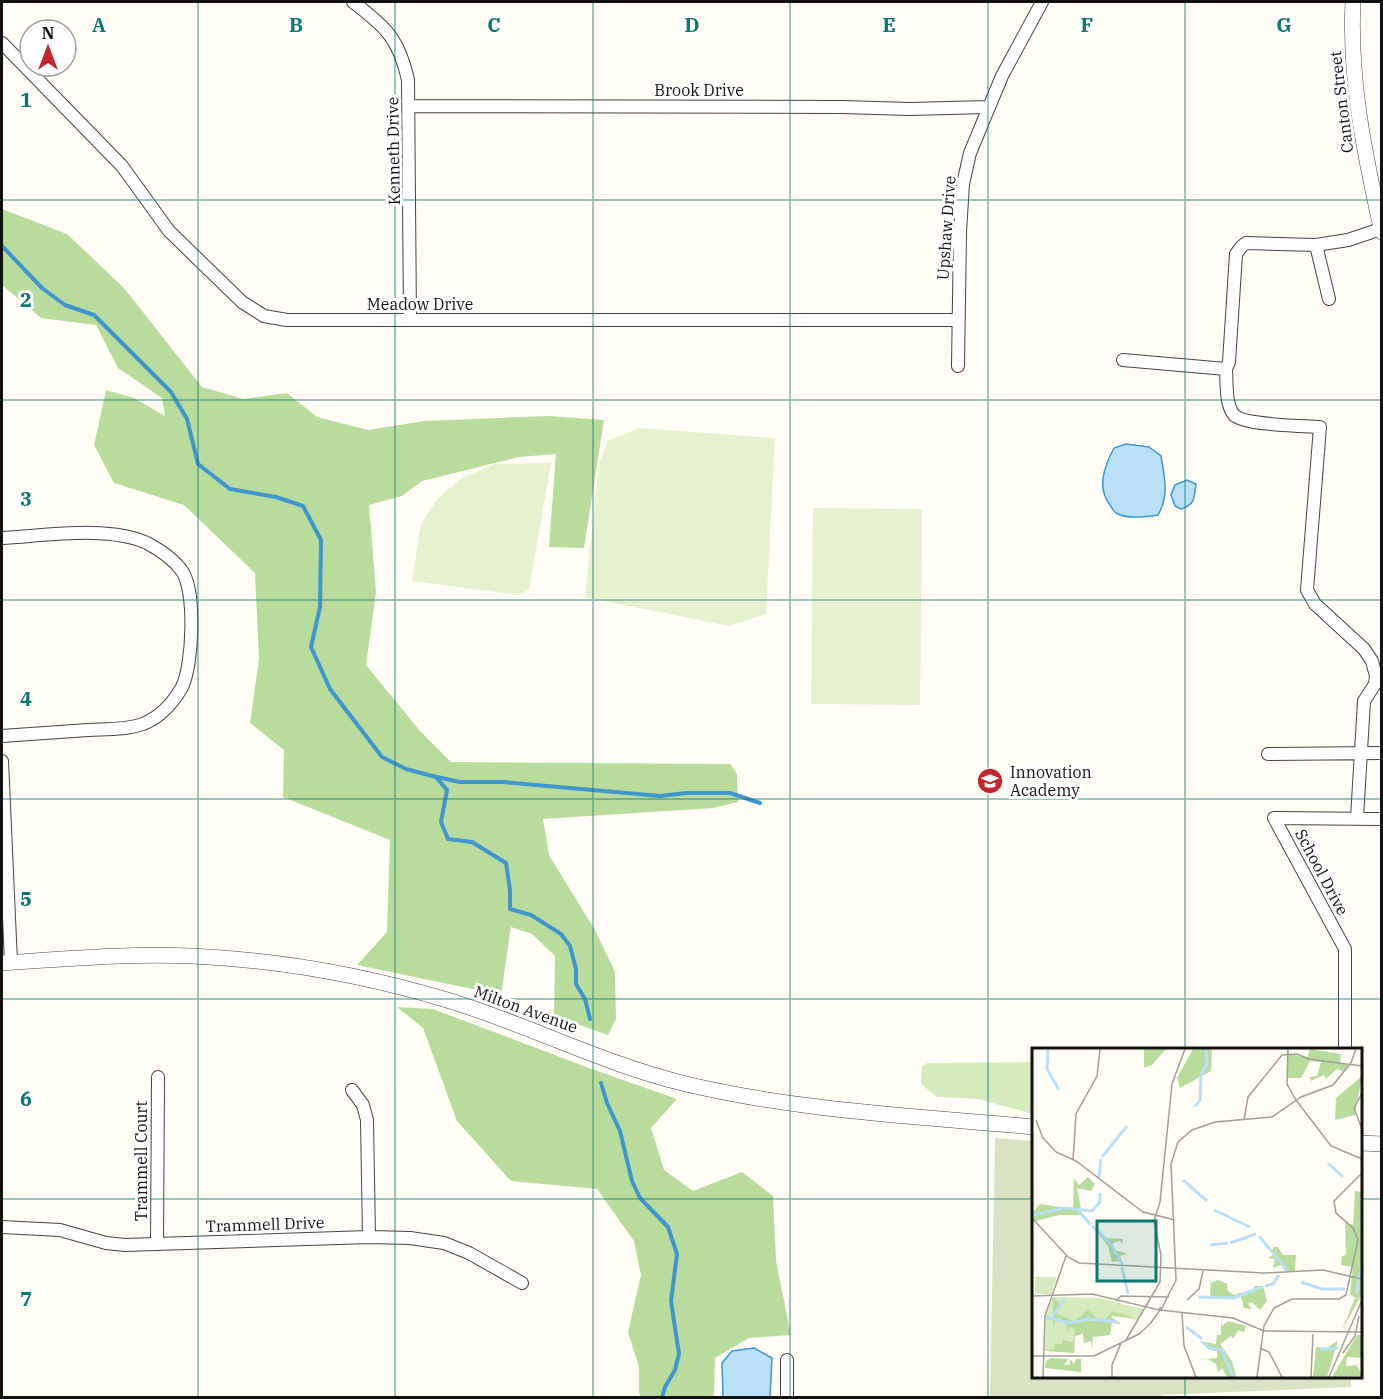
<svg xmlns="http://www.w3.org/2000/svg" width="1383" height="1399" font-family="'IBM Plex Serif',serif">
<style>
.green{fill:#d5ebbd}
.forest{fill:#b9dc9c}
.cemetery{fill:#d9e3c4}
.pitch{fill:#e6f2cf}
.water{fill:#b9e0f7;stroke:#3f96cf;stroke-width:1.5}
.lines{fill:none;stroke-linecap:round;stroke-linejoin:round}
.stream{stroke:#3f96cf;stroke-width:4}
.minor-casing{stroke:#444;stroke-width:14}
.tertiary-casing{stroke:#444;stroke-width:16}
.minor{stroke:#fff;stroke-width:12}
.tertiary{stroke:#fff;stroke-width:15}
.grid{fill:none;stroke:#0f766e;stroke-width:1.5;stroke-opacity:0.55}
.labels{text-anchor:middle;stroke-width:6;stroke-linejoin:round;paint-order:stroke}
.street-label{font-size:16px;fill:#111;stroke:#fff}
.poi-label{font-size:16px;fill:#111;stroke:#fff;text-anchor:start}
.inset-river{fill:none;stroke:#b9e0f7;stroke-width:3}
.inset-road{fill:none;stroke:#a09f9a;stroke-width:1.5}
.view{fill:#0f766e;fill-opacity:0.15;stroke:#0f766e;stroke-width:3}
.inset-edge{fill:none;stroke:#111;stroke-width:3}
.grid-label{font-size:20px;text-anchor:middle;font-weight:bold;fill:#0f766e;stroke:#fff;stroke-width:6;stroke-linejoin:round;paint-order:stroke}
</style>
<rect width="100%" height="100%" fill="#fffdf5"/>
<path class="green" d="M 1033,1062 L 1033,1114 L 978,1099 L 937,1097 L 921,1084 L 922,1067 L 927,1063 Z"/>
<path class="forest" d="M 2,209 L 67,234 L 124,288 L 202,387 L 243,399 L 287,393 L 317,417 L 368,430 L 424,421 L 548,416 L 604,420 L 584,548 L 549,547 L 556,454 L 519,457 L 422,481 L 402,496 L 369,505 L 376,592 L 366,665 L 420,731 L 451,762 L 730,764 L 737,774 L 738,802 L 713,808 L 543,819 L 549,855 L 596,932 L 615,972 L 616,1019 L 608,1035 L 554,1016 L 555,956 L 532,934 L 511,927 L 501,995 L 357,965 L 387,932 L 390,840 L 283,797 L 284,750 L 250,723 L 259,659 L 255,573 L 184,505 L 114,483 L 94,445 L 106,390 L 134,398 L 165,416 L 162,398 L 118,368 L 96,325 L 41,318 L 2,285 Z
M 397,1007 L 433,1009 L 589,1068 L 677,1099 L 651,1128 L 664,1170 L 693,1191 L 742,1172 L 773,1196 L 776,1261 L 791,1335 L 749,1338 L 715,1358 L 714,1397 L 641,1397 L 639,1393 L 639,1367 L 628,1332 L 641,1275 L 634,1241 L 597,1189 L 511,1181 L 457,1121 L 423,1028 Z"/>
<path class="cemetery" d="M 995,1138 L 1033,1141 L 1034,1376 L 1351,1376 L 1351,1387 L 1162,1395 L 1161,1398 L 990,1397 Z"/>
<path class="pitch" d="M 639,428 L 775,438 L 766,614 L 729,626 L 585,597 L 599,463 L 608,441 Z
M 551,463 L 529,590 L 518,595 L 412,581 L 421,524 L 438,498 L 460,479 L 494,464 Z
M 813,508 L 922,509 L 920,705 L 811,704 Z"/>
<path class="water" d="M 1126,444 L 1149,447 L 1161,456 C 1165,478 1169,496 1158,515 C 1146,517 1126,519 1116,513 C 1113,511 1112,508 1110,505 C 1096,487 1105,465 1114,448 Z
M 1187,480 L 1196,484 C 1194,498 1195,505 1181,509 L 1175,506 L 1171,495 L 1175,485 Z
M 754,1348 L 772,1358 L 770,1397 L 723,1397 L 722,1363 L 732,1351 Z"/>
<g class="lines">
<path class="stream" d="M 2,246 L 42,288 L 65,305 L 94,315 L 171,392 L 187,419 L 198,464 L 230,489 L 276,497 L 303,506 L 321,540 L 320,607 L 311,647 L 330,689 L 382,757 L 406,769 L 436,777 L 447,790 L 441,822 L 448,839 L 472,842 L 506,863 L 510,890 L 510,909 L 531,915 L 561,934 L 570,946 L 576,969 L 576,984 L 585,999 L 590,1019
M 437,777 L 460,782 L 503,782 L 660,796 L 686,793 L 730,793 L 760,803
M 601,1083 L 607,1103 L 620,1131 L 632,1181 L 640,1198 L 668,1227 L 677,1254 L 671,1301 L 679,1354 L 675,1370 L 665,1387 L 662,1398"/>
<g class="minor-casing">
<path id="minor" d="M 353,2 C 386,27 399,39 408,80 L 410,320
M 2,43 L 122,166 L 169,231 L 242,302 L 264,316 L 287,320 L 958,320
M 409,106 L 842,107 L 909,109 L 988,107
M 1316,245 L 1329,299
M 1123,360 L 1226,369 L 1229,362 L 1236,254 L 1242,246 L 1246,243 L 1316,245 L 1348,240 L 1381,229
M 958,366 L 960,232 L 963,184 L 970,153 L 1002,76 L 1042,2
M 1226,369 C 1227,382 1225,404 1234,415 C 1243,425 1304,426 1320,427 L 1307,590 L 1315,604 L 1364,649 L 1372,661 L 1376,676 L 1375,684 L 1364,701 L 1357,818
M 2,538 C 43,536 109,525 147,543 C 160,550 173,558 182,571 C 196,591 193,665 182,687 C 173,703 160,717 143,724 C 126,730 106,729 88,730 C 59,732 30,734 2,736
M 1268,754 L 1382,753
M 2,761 L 11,962
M 1345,1050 L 1345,949 L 1274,818 L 1382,819
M 352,1090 L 363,1105 L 367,1120 L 369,1237
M 2,1227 L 60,1230 L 106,1243 L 125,1245 L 369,1237 L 410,1238 L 444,1243 L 469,1253 L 522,1283
M 157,1244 L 158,1077
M 787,1360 L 787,1398"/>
</g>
<g class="tertiary-casing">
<path id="tertiary" d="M 1353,2 C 1349,80 1365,156 1382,232
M 2,963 C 64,959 129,953 192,956 C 279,960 364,975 447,1000 C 527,1024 601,1063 682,1083 C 797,1111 916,1116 1034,1127
M 1360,1143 L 1382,1144"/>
</g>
<use href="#minor" class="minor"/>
<use href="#tertiary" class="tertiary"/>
</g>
<path class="grid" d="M 198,2 L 198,1398M 395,2 L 395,1398M 593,2 L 593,1398M 790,2 L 790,1398M 988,2 L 988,1398M 1185,2 L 1185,1050M 2,200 L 1382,200M 2,400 L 1382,400M 2,600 L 1382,600M 2,799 L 1382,799M 2,999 L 1382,999M 2,1199 L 1034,1199M 1360,1199 L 1382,1199M 1185,1376 L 1185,1398"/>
<defs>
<g id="school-disc" transform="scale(1.35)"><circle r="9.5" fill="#c4262e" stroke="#fff"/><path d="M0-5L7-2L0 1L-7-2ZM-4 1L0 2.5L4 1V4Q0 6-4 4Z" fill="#fff"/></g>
</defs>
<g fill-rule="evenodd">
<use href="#school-disc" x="990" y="781"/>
</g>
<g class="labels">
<g class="street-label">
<text x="699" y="96">Brook Drive</text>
<text transform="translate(1341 102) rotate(-97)" y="6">Canton Street</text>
<text transform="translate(393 151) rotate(-91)" y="6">Kenneth Drive</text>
<text transform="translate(946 228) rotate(-86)" y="6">Upshaw Drive</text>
<text x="420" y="310">Meadow Drive</text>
<text transform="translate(1322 872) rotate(62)" y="6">School Drive</text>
<text transform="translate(526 1009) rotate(20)" y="6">Milton Avenue</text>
<text transform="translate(141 1161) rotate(-90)" y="6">Trammell Court</text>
<text transform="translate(265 1224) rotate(-2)" y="6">Trammell Drive</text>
</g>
<g class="poi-label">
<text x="1010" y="778">Innovation<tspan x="1010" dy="18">Academy</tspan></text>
</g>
</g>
<g transform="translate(1032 1048)">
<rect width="330" height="330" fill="#fffdf5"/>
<path d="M 3,229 L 25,229 L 19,246 L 3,246 ZM 21,249 L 67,250 L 111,261 L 105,272 L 80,267 L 78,286 L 42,286 L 42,303 L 13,303 L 14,269 Z" fill="#d5ebbd"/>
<path d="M 112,1 L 134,1 L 120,17 L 112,20 ZM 161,1 L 180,1 L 179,23 L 148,40 L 145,30 ZM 278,1 L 309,6 L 308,15 L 317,17 L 312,24 L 305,21 L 294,31 L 292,27 L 279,33 L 278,29 L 285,28 L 289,14 L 278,13 L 269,30 L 255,30 L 255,5 L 275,10 ZM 330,28 L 323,67 L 303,72 L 304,50 ZM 56,129 L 63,136 L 59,143 L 45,140 L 50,167 L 27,167 L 0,174 L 0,165 L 8,156 L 41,161 L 42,130 L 47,137 ZM 323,143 L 330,144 L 330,246 L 310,282 L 323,250 L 318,246 L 321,219 L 309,217 L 310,208 L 314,207 L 313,174 L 321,177 ZM 60,178 L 73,190 L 91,191 L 90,196 L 88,193 L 81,195 L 80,201 L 96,206 L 88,208 L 91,217 L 87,213 L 80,214 L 76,198 ZM 241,199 L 246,199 L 251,207 L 264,207 L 263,223 L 253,223 L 249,217 L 241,220 L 243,211 L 236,210 L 240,208 ZM 179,224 L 179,235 L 186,232 L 195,236 L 196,243 L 202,247 L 222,241 L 222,238 L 231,238 L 235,253 L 228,262 L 220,254 L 216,256 L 220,261 L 212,260 L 209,249 L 178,251 ZM 21,249 L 28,256 L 34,249 L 25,266 L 42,273 L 56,262 L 65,270 L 74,271 L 80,263 L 103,270 L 78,268 L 89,276 L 80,275 L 78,287 L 61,289 L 60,301 L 59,293 L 52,295 L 51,286 L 43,288 L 42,305 L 13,303 L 22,301 L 23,296 L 30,296 L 31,292 L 41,294 L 43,282 L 38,278 L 35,284 L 34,274 L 27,270 L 21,278 ZM 189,272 L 190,278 L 196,273 L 214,278 L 212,284 L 206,282 L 201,291 L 199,288 L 188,296 L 200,313 L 204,329 L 195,329 L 190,320 L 186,324 L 184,316 L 176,311 L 159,312 L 185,310 L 185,303 L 177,302 L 168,293 L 184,296 L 185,287 L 189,287 ZM 325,287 L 330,287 L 330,310 L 315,309 L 314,318 L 325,317 L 330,328 L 300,329 ZM 306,293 L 295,329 L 281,329 L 284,299 L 294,300 ZM 19,310 L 36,311 L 32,317 L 38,317 L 38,311 L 42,316 L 44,311 L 49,311 L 49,324 L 13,320 L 14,313 Z" fill="#b9dc9c"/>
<path class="inset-river" d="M 16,1 L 15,21 L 27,42M 169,27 L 175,15 L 174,1M 163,59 L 168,52 L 169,29M 70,109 L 95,78M 296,115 L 311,129M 67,129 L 69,111M 151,132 L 175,153M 46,162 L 59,177M 182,162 L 218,179M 0,167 L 34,160 L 60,163 L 68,154 L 68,145M 60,178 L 78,195 L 90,216M 227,188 L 255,222M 198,195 L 224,186M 178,197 L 196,195M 90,219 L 96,246M 269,234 L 290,241 L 313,241M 233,238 L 241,236 L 247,227M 324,245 L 330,219M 166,249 L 202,250 L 230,239M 21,268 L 33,250M 14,269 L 38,275 L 56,271 L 86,274M 154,279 L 170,291M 171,294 L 177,300 L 190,302 L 201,329M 288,301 L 306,300"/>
<path class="inset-road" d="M 256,1 L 255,36 L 264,52M 276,11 L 330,18M 330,45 L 322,60 L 330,81M 264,52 L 299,98 L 330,111M 4,72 L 11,90 L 24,104 L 44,113 L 111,164 L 143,172M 212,72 L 216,49 L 250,7 L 265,6 L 277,11M 41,112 L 44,66 L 65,28 L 68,1M 0,170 L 36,209 L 47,215 L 232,225 L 291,222 L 330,231M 0,248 L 60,246 L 127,262 L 129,259M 155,252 L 167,241 L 171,223M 84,253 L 89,248 L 137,249M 129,262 L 144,232 L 139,116 L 146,94 L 160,82 L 183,74 L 240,69 L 269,49 L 301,37 L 319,15 L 324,1M 150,265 L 152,298 L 164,329M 118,276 L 128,262 L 201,270 L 232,283 L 330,284M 94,292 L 128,234 L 129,207 L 122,173 L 128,154 L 140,36 L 153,1M 228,300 L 237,304 L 250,329M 311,305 L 323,288 L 327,268M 0,308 L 62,308 L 107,286 L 119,275M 11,329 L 13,268 L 34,208M 80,329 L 80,317 L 89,295M 225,329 L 232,278 L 242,260 L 260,251 L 307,251 L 314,247 L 326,192 L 321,180 L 304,165 L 302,153 L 330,125M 279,329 L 281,286M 297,329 L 330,252"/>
<path class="view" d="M 65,173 L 124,173 L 124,233 L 65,233 Z"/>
<rect width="330" height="330" class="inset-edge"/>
</g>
<g class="grid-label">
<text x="99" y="32">A</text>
<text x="296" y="32">B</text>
<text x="494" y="32">C</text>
<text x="692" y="32">D</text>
<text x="889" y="32">E</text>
<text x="1087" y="32">F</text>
<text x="1284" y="32">G</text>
<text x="26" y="107">1</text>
<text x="26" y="307">2</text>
<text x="26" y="506">3</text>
<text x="26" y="706">4</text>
<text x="26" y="906">5</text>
<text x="26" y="1106">6</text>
<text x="26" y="1306">7</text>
</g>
<rect width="1383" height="1399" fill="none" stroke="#111111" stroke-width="6"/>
<g transform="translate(48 48)"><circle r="28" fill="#ffffff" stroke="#a0a0a0" stroke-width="1.5"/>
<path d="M0-4.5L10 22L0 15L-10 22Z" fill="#c4262e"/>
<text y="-9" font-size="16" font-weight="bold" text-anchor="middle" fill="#111111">N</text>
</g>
</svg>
